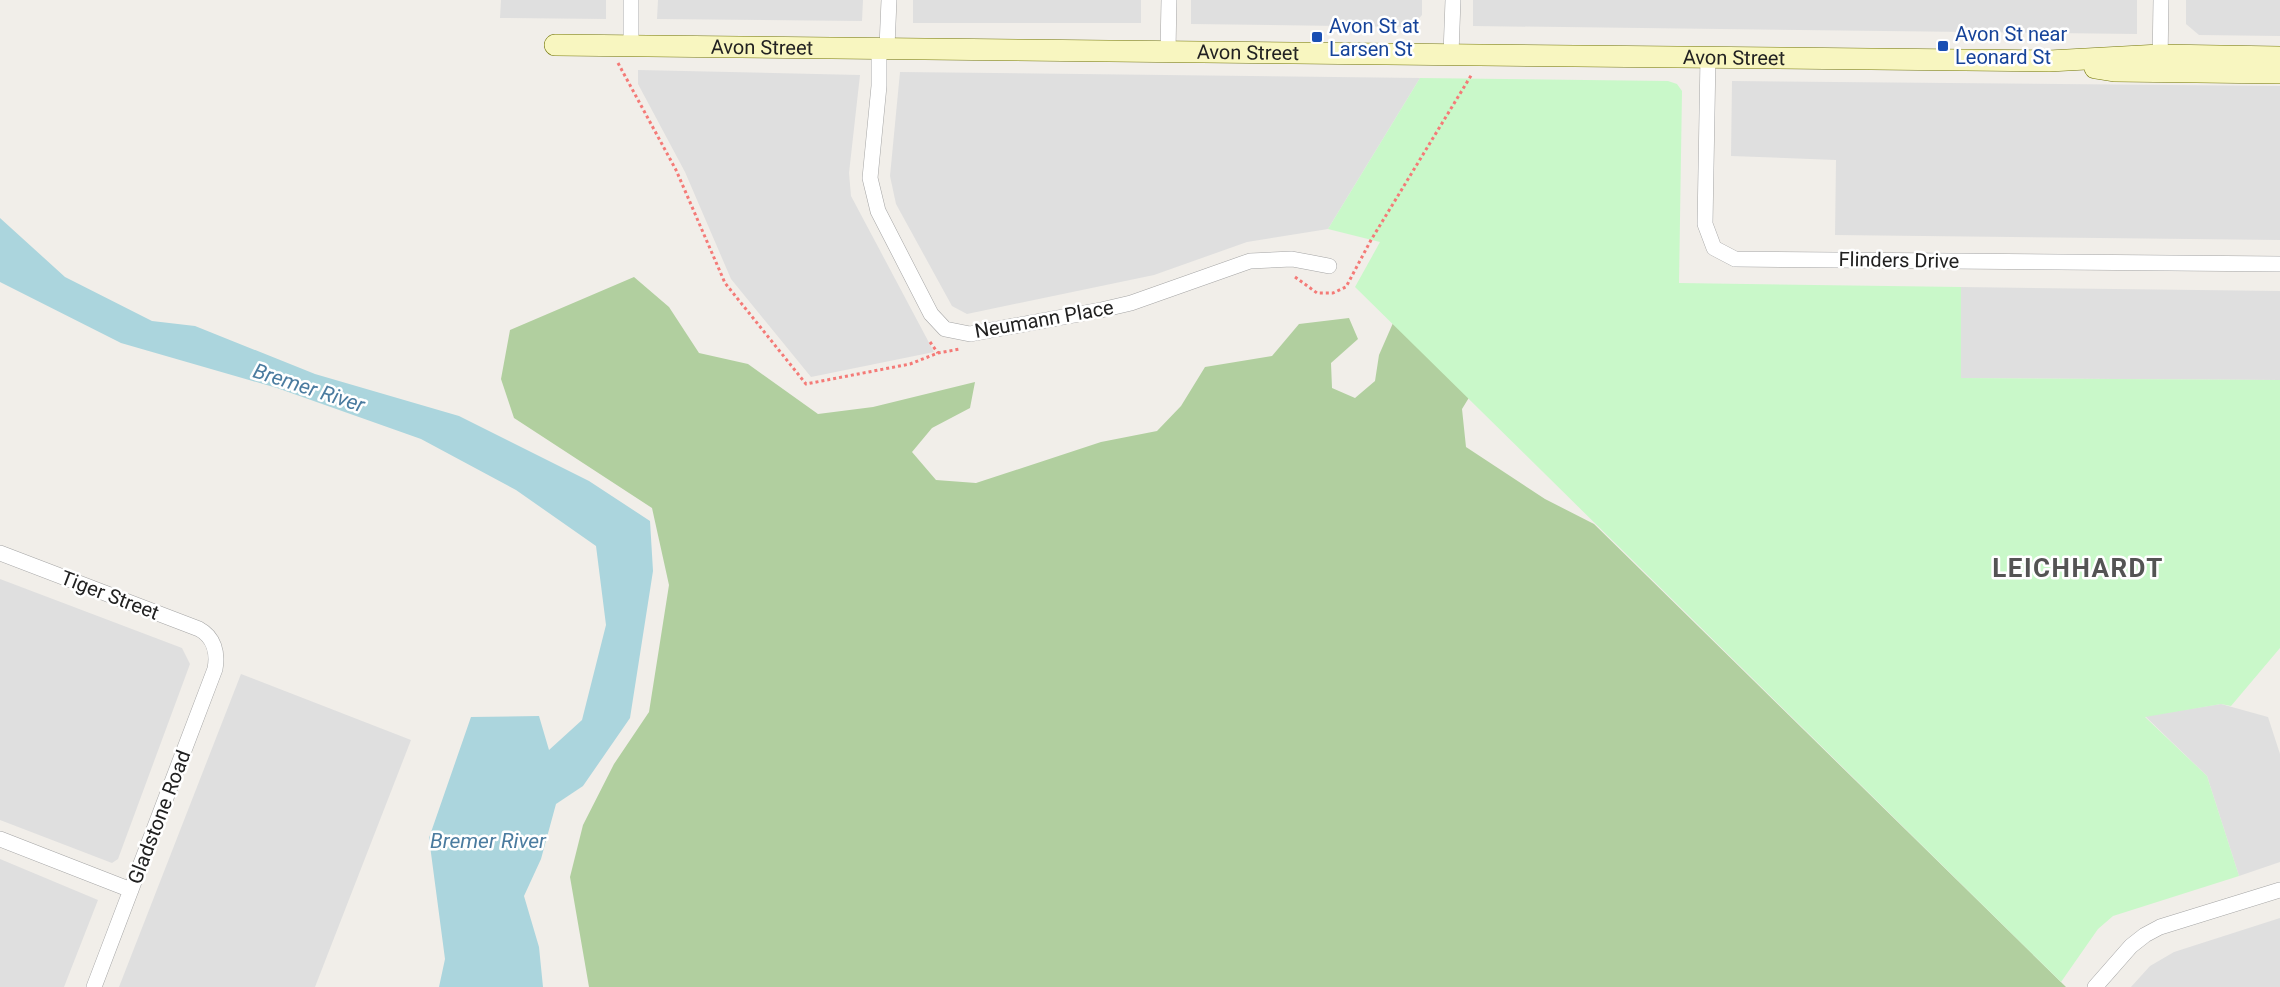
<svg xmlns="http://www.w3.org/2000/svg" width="2280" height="987" font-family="Roboto,sans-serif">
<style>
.residential{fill:#dfdfdf}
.forest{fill:#b1cf9f}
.park{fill:#c9f8c9}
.water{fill:#abd5dd}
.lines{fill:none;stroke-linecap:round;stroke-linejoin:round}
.street-casing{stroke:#a5a5a5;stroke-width:16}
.secondary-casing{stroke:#74770a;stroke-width:22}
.path{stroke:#f47a77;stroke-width:3;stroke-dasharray:3 3;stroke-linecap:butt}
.street{stroke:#fff;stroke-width:15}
.secondary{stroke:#f8f6c0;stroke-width:21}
.transit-dot{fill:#1a4fb4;stroke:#fff;stroke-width:2}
.labels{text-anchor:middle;stroke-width:5;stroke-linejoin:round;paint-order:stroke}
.transit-label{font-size:20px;fill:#164399;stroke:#fff;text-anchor:start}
.street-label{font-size:20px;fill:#212121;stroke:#fff}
.water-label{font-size:21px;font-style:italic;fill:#4a7b9f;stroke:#fff}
.district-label{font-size:26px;font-weight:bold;letter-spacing:1.5px;fill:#545454;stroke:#fff}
</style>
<rect width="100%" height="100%" fill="#f1eee9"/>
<path class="residential" d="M 501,0 L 606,0 L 606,19 L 500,18 Z
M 658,0 L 863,0 L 862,21 L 657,19 Z
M 913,0 L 1141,0 L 1141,23 L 913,23 Z
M 1191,0 L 1422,0 L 1422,15 L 1411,27 L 1191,24 Z
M 1473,0 L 2137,0 L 2137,34 L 1473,26 Z
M 2186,0 L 2280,0 L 2280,36 L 2199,35 L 2186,24 Z
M 638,70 L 860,75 L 849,173 L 851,196 L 934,352 L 811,377 L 731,279 L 685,172 L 638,84 Z
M 900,72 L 1420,78 L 1328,229 L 1247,242 L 1154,275 L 967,314 L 952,306 L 896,204 L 890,176 Z
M 1732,81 L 2280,86 L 2280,240 L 1835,235 L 1836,160 L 1731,156 Z
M 1961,287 L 2280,291 L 2280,380 L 1961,378 Z
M 0,579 L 182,648 L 190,664 L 118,859 L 112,863 L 0,820 Z
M 241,674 L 411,740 L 315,987 L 119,987 Z
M 2221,704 L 2268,717 L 2280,754 L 2280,862 L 2239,876 L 2207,776 L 2145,716 Z
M 0,859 L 98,900 L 64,987 L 0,987 Z
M 2280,918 L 2280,987 L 2131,987 L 2150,966 L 2174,952 Z"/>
<path class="forest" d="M 634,277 L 669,307 L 699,353 L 748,364 L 818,414 L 873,407 L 975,382 L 970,408 L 932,428 L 912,452 L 936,480 L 976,483 L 1101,442 L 1157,431 L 1181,406 L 1205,367 L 1272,356 L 1299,324 L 1349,318 L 1358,339 L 1331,363 L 1332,388 L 1355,398 L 1375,381 L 1379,355 L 1400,307 L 1484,373 L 1462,409 L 1466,447 L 1545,499 L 1594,524 L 2066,987 L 589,987 L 570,877 L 583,825 L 614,764 L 649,712 L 669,585 L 652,508 L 514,418 L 501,379 L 510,330 Z"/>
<path class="park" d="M 1420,78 L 1668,81 L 1677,84 L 1682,91 L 1679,283 L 1961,287 L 1961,378 L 2280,380 L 2280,648 L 2231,706 L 2221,704 L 2145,717 L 2207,776 L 2239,876 L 2113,916 L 2098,929 L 2061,982 L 1355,287 L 1380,242 L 1328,229 Z"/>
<path class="water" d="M 0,218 L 65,277 L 152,321 L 195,326 L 315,374 L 459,416 L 589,481 L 650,521 L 653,571 L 630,718 L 583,786 L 556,804 L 541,859 L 524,896 L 539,947 L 543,987 L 439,987 L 445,959 L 429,838 L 471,717 L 539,716 L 549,750 L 582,720 L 606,625 L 596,546 L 516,490 L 421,439 L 277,388 L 121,343 L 0,282 Z"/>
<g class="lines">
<g class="street-casing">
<path id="street" d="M 631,44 L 631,0
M 879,47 L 879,86 L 870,178 L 878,211 L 931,314 L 945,329 L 970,334 L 1101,310 L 1131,303 L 1250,261 L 1292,259 L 1329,266
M 887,47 L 889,0
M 1168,50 L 1169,0
M 1451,54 L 1453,0
M 1708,57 L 1705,224 L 1714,248 L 1735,259 L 2280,264
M 2160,63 L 2161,0
M 0,553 L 199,629 C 214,637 218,653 215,669 L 94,987
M 0,839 L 131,890
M 2095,987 L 2131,946 L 2145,935 L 2160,927 L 2280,890"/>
</g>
<g class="secondary-casing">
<g id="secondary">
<path id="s1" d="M 555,45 L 2049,61 L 2160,55 L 2280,57"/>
<path d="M 2095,68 L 2114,71 L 2280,73"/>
</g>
</g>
<path class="path" d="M 618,63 L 676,170 L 725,283 L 806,384 L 910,364 L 938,353 L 960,349
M 1295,277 L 1317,293 L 1333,293 L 1346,287 L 1371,240 L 1472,74
M 930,342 L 938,353"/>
<use href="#street" class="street"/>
<use href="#secondary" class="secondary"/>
</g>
<g class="transit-dot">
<rect x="1311" y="31" width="12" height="12" rx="3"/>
<rect x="1937" y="40" width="12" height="12" rx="3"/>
</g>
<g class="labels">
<g class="transit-label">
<text x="1329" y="33">Avon St at<tspan x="1329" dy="23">Larsen St</tspan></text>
<text x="1955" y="41">Avon St near<tspan x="1955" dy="23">Leonard St</tspan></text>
</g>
<g class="street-label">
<text dy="7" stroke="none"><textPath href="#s1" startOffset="207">Avon Street</textPath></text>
<text dy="7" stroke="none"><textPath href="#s1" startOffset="693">Avon Street</textPath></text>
<text dy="7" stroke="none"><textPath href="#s1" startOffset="1179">Avon Street</textPath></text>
<text transform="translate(1899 260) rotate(1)" y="7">Flinders Drive</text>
<text transform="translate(1044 319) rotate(-10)" y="7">Neumann Place</text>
<text transform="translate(110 595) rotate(21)" y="7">Tiger Street</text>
<text transform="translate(159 817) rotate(-69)" y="7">Gladstone Road</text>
</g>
<g class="water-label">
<text transform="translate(309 388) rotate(18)" y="7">Bremer River</text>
<text x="488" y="848">Bremer River</text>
</g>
<g class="district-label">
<text x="2078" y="577">LEICHHARDT</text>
</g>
</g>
</svg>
